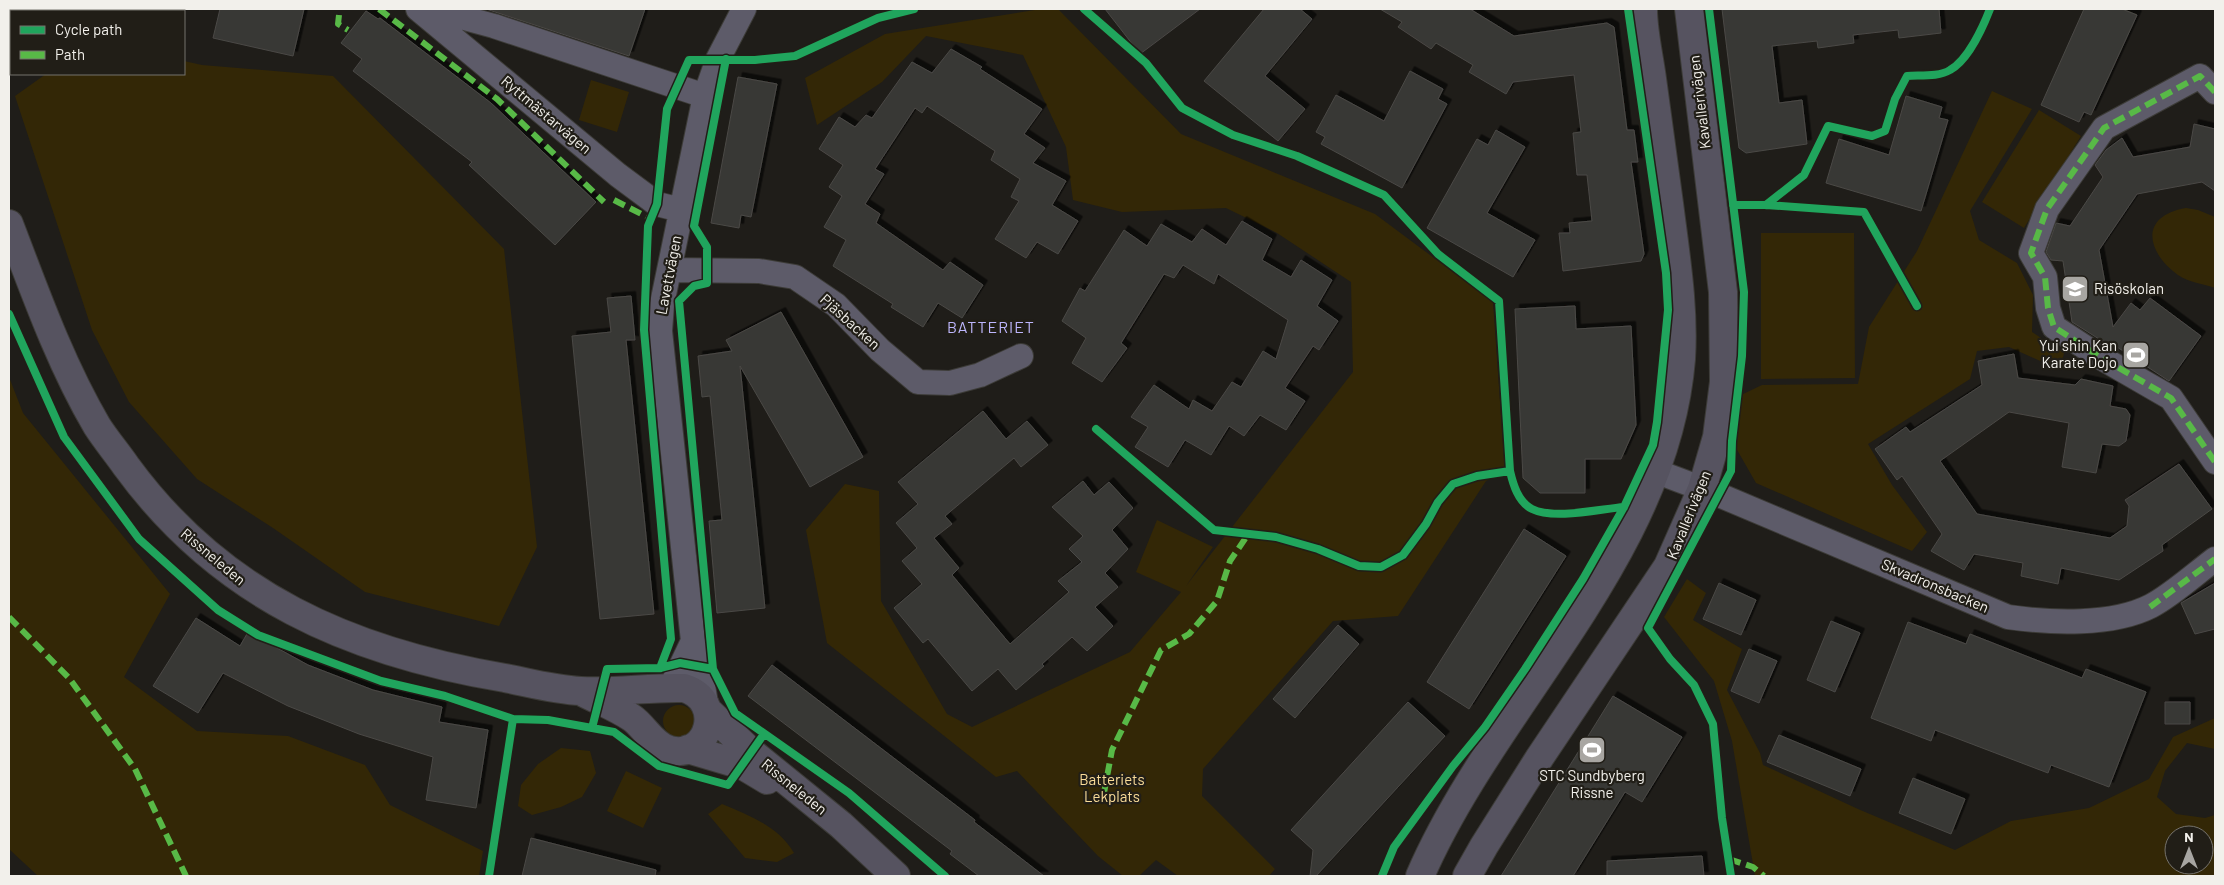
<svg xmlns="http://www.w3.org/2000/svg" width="2224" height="885" font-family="Barlow,sans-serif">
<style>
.green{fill:#332706;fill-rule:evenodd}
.building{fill:#393734;stroke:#4a4946;filter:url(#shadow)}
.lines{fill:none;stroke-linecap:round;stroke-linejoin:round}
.street-casing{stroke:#3c3b37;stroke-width:26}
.secondary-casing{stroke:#3c3b37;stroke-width:30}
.street{stroke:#5d5b69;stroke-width:24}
.secondary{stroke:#565360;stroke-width:28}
.quiet{stroke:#58b947;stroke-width:6;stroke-dasharray:12 6;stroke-linecap:butt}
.cycleway-casing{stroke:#211e17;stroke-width:11}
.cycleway{stroke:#20a55d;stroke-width:8}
.labels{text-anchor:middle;stroke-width:4.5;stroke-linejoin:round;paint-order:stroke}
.street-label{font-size:15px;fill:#f2f0eb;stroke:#211e17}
.poi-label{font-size:15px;fill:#f2f0eb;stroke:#211e17;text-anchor:start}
.park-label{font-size:15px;fill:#fadc98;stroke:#211e17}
.neighbourhood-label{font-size:16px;letter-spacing:1px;fill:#bdb6fd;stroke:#211e17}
</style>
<defs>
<filter id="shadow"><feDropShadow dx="4.5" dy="-4.5" stdDeviation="0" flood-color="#0009"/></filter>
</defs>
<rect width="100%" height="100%" fill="#1f1d19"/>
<path class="green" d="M 1041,9 L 1058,9 L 1181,134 L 1375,214 L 1493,302 L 1505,472 L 1486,481 L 1398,616 L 1333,621 L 1203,769 L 1202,796 L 1275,869 L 1269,876 L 1178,876 L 1156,860 L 1139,876 L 1123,876 L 1098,856 L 1017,771 L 996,777 L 827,643 L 806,530 L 845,484 L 879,491 L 881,601 L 947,714 L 972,727 L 1130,652 L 1181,592 L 1136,572 L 1157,520 L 1213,547 L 1186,586 L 1353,372 L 1351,282 L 1277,233 L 1226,208 L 1122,212 L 1073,200 L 1066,147 L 1023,55 L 926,36 L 882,82 L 817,125 L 805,78 L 885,34 Z
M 184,61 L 202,65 L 333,76 L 504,249 L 537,547 L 499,626 L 365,592 L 273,528 L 197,479 L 129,402 L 92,330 L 15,96 L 46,74 L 184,74 Z
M 591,80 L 629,92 L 617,132 L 579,120 Z
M 1992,91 L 2032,109 L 1970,211 L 1979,240 L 2017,263 L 2033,295 L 2032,332 L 2064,353 L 2060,370 L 2009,347 L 1977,351 L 1970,379 L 1868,444 L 1892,485 L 1927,532 L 1912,551 L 1756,483 L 1736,448 L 1741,395 L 1762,385 L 1858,384 L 1869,327 L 1917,251 Z
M 2039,110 L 2081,136 L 2024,228 L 1982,202 Z
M 2186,208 L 2198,210 L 2215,217 L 2215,288 C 2204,284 2188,282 2178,275 C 2146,252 2139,216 2186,208 Z
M 1761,233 L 1854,233 L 1855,378 L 1761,379 Z
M 9,377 L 23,413 L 170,594 L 124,677 L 197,731 L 288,736 L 365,765 L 390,805 L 483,851 L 479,876 L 38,876 L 9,849 Z
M 1687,579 L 1706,593 L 1693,620 L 1742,649 L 1727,690 L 1760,753 L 1763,765 L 1858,809 L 1955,850 L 2011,821 L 2089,808 L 2149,779 L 2173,737 L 2215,718 L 2215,749 L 2187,743 L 2165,771 L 2157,797 L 2176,814 L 2205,818 L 2215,815 L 2215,876 L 1755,876 L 1732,741 L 1714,681 L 1664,617 ZM 2174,835 L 2204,835 L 2204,865 L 2174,865 Z
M663 721a16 16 0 1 1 32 0a16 16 0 1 1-32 0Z
M 561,748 L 590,751 L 596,773 L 582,797 L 561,807 L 532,815 L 518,806 L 521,785 L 538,764 Z
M 626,771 L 662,788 L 643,828 L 607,811 Z
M 722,804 C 750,816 778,826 794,853 L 777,862 L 745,858 L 708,814 Z"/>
<path class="building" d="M 220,9 L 304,9 L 293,56 L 213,38 Z
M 486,9 L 645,9 L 629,56 Z
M 1105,9 L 1200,9 L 1140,54 Z
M 1264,9 L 1300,9 L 1312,19 L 1265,76 L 1305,109 L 1278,141 L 1204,81 Z
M 1380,9 L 1470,9 L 1514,36 L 1607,23 L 1614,27 L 1627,130 L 1634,130 L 1638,162 L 1631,162 L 1644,254 L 1641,261 L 1563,271 L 1559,233 L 1570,233 L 1569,223 L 1592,221 L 1587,175 L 1577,175 L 1573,133 L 1581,132 L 1574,75 L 1513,82 L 1506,94 L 1469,72 L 1473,65 L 1436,43 L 1431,49 L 1398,27 L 1402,22 Z
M 1722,9 L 1939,9 L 1941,33 L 1899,38 L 1898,30 L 1853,35 L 1854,43 L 1818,48 L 1817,41 L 1772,46 L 1779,103 L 1802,100 L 1807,144 L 1746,153 L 1739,148 Z
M 2084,9 L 2122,9 L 2137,15 L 2091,115 L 2084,112 L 2079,122 L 2041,105 Z
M 366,11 L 378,19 L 380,18 L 491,103 L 596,202 L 555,245 L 469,165 L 472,162 L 353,71 L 362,59 L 341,43 Z
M 951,49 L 982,67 L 980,69 L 1042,109 L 1024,134 L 1045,148 L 1033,163 L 1066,181 L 1052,205 L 1078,221 L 1058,254 L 1037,242 L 1026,258 L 995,239 L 1019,201 L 1011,197 L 1020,179 L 991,160 L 995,151 L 927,106 L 922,113 L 915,108 L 875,169 L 884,174 L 865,204 L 880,214 L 876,223 L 943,270 L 950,262 L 983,285 L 962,318 L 938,303 L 923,327 L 891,307 L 893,304 L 833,266 L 846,240 L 824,227 L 842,196 L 829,187 L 843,165 L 819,149 L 839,117 L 855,127 L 866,115 L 872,118 L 912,62 L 932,73 Z
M 1410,71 L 1443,89 L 1438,99 L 1447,104 L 1402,188 L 1321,144 L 1325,137 L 1316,132 L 1336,95 L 1384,121 Z
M 738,77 L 777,84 L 751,217 L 741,215 L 739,228 L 711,223 Z
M 1906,96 L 1942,107 L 1939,118 L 1948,120 L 1921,211 L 1826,183 L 1839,139 L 1889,155 Z
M 2194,124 L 2215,129 L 2215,191 L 2202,182 L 2137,194 L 2099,250 L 2113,327 L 2131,303 L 2140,310 L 2150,298 L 2201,336 L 2169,381 L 2117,347 L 2118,351 L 2072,322 L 2063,261 L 2051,260 L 2046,252 L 2056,223 L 2070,226 L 2103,177 L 2095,165 L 2106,150 L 2122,138 L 2133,157 L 2190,147 Z
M 1496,130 L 1525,147 L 1487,213 L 1535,240 L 1513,277 L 1427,228 L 1477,139 L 1488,145 Z
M 1242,221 L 1272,239 L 1262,260 L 1291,277 L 1301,260 L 1332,280 L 1317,306 L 1338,321 L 1319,350 L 1313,346 L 1285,388 L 1305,401 L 1286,430 L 1260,415 L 1244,436 L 1229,426 L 1211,455 L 1185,440 L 1168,467 L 1135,447 L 1148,427 L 1131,417 L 1154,385 L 1189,409 L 1193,400 L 1212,411 L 1232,382 L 1241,387 L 1263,351 L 1276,359 L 1288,320 L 1218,274 L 1214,284 L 1183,265 L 1174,278 L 1164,274 L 1121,343 L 1127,348 L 1102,382 L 1072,363 L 1086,338 L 1062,321 L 1080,288 L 1085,291 L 1124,230 L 1147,246 L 1161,224 L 1192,242 L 1202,229 L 1226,245 Z
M 631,296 L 635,340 L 626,340 L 654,614 L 600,619 L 572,336 L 611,332 L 607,298 Z
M 1575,306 L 1576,329 L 1631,326 L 1636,425 L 1621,459 L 1585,459 L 1585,493 L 1540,493 L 1523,478 L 1515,309 Z
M 781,312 L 863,457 L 810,487 L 740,366 L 765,608 L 717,613 L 709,521 L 722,520 L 710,396 L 702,397 L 698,356 L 732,351 L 726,340 Z
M 2014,354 L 2018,378 L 2075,385 L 2081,379 L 2113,386 L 2110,406 L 2126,409 L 2130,415 L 2126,441 L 2119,446 L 2102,444 L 2096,473 L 2062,467 L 2069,423 L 2009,412 L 1940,461 L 1977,514 L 2110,538 L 2127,526 L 2129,506 L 2125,500 L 2179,464 L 2212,509 L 2162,545 L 2163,551 L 2119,580 L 2061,568 L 2058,584 L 2021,576 L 2023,563 L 1974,554 L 1964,570 L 1931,551 L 1942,534 L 1902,476 L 1897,480 L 1875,449 L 1906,427 L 1910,432 L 1982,385 L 1978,361 Z
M 983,411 L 1006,439 L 1027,421 L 1048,445 L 1021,467 L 1014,458 L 945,516 L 952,524 L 934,538 L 959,568 L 952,575 L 1010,644 L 1069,592 L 1058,581 L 1082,562 L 1069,549 L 1083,536 L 1052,507 L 1083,481 L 1094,495 L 1109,482 L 1133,508 L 1112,530 L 1128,549 L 1105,573 L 1118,587 L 1095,607 L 1113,626 L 1087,651 L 1072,637 L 1042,664 L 1044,666 L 1016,690 L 998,669 L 972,691 L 928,639 L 923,643 L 894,608 L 922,584 L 902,561 L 917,548 L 896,523 L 918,504 L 898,482 Z
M 1524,529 L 1566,556 L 1469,709 L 1427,682 Z
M 1719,583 L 1756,600 L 1741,635 L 1703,619 Z
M 2215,583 L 2215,629 L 2195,634 L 2181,603 Z
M 196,618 L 240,646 L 248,632 L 308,665 L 373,690 L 442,707 L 439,722 L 488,730 L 476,808 L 426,800 L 433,757 L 359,734 L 288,706 L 223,673 L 198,713 L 153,686 Z
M 1831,621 L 1860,633 L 1835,692 L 1807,680 Z
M 1908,622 L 1966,644 L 1970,634 L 2082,678 L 2086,669 L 2146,692 L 2109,787 L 2051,765 L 2048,773 L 1935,730 L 1931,741 L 1871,718 Z
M 1338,625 L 1359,644 L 1295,718 L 1273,699 Z
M 1749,649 L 1777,661 L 1759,703 L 1731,691 Z
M 772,665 L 975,820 L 974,822 L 1044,876 L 979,876 L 950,854 L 952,851 L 748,696 Z
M 1613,696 L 1682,737 L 1642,802 L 1625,792 L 1573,876 L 1501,876 Z
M 1408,702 L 1445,736 L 1316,876 L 1310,876 L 1313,850 L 1291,830 Z
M 2165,702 L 2190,702 L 2190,724 L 2165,724 Z
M 1779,735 L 1861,769 L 1850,796 L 1767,762 Z
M 1913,778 L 1965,799 L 1951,834 L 1899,813 Z
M 531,838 L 656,870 L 655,876 L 522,876 Z
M 1702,856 L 1704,876 L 1607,876 L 1607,861 Z"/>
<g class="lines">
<g class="street-casing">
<path id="street" d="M 418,9 L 618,175 L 657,204 L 681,210
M 431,9 L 494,26 L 705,96
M 63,11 L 65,9
M 9,61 L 11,59
M 2215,92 L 2200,76 L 2104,128 L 2047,209 L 2031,253 L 2045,277 L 2048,308 L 2054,327 L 2100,357 L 2171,398 L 2215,462
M 669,270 L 759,271 L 795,277 L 836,305 L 880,350 L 918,382 L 950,383 L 980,375 L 1021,356
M 1655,471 L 1719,495 L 2008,617 C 2050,623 2112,626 2151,606 C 2172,595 2195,574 2215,559
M 671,687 L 693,641
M 706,704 L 700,667 L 693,641 L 660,331 L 662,304 L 705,96 L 718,59 L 744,9"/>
</g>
<g class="secondary-casing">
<path id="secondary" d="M 9,224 C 35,292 60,363 97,426 C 106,440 117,453 126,466 C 221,596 350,652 505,678 C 530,683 556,690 581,691 C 615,693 650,687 684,688 C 726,701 709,760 670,750 C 653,746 645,727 632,718 C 616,707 597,700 580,691
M 708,711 L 751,752 L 841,825 L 896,876
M 688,749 L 742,765 L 767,780
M 1420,876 C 1495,703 1665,557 1681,359 C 1684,312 1677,265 1671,219 C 1665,172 1658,125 1652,79 C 1649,56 1643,32 1643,9
M 1467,876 L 1484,846 L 1540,757 L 1668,566 L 1702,489 L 1717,437 L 1724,382 L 1723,292 L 1689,9"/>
</g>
<use href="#street" class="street"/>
<use href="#secondary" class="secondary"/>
<path class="quiet" d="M 379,9 L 497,99 L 604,202
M 339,15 L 338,24 L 348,30
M 2215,92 L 2200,76 L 2104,128 L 2047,209 L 2031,253 L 2045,277 L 2048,308 L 2054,327 L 2100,357 L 2171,398 L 2215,462
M 614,200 L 651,219
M 2150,607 L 2215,559
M 9,617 L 69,678 L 135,769 L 186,876
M 1104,793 L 1112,750 L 1161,650 L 1189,634 L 1217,601 L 1230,561 L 1249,533
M 1729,859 L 1753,867 L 1764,876"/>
<g class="cycleway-casing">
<path id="cycleway" d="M 1084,9 L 1146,63 L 1182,108 L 1233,135 L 1297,156 L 1384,195 L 1438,254 L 1499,301 L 1510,471 C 1513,484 1518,502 1532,509 C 1554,520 1600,509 1624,507
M 1709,9 L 1744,292 L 1742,356 L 1732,441 L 1731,471 L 1648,628 L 1670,659 L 1694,685 L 1713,724 L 1722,818 L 1731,876
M 1733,205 L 1766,205 L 1864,212 L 1917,306
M 1766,205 L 1804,175 L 1828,126 L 1872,136 L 1885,131 L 1895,99 L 1907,76 C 1920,75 1939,77 1950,70 C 1968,60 1983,27 1990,9
M 9,314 L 64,437 L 139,539 L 218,610 L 258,635 L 381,681 L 445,696 L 513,719 L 548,720 L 614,732 L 659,766 L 728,785 L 764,734
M 1096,429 L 1214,530 L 1276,537 L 1318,549 L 1359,566 L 1381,567 L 1403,555 L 1426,524 L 1438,502 L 1453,484 L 1477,476 L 1510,471
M 660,668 L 671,639 L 644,330 L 648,226 L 657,204 L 667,109 L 689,60 L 755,60 L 795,56 L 878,18 L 914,9
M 713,669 L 679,301 L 694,286 L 707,283 L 707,247 L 694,226 L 726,59
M 592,728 L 607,669 L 660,668 L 680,663 L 713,669 L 735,713 L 849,793 L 945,876
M 489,876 L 513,719
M 1382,876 L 1394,847 L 1453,766 L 1485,727 L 1525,669 L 1583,579 L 1624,507 L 1653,445 L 1657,422 L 1668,310 L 1666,273 L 1628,9"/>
</g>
<use href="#cycleway" class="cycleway"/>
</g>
<defs>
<g id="school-square" transform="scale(1.4375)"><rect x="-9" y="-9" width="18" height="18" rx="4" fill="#a8a6a2" stroke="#211e17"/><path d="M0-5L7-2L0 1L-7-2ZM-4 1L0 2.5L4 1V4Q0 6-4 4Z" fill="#fff"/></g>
<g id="stadium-square" transform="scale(1.4375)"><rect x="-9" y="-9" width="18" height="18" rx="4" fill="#a8a6a2" stroke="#211e17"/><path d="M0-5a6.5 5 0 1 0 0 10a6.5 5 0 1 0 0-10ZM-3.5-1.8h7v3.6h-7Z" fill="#fff"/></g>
</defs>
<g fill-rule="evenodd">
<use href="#school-square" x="2075" y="289"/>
<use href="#stadium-square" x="2136" y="355"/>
<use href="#stadium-square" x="1592" y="750"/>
</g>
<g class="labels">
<g class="street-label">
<text transform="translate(1700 102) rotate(-97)" y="5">Kavallerivägen</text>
<text transform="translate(546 115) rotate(40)" y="5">Ryttmästarvägen</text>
<text transform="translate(669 275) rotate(-79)" y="5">Lavettvägen</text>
<text transform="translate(850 322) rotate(42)" y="5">Pjäsbacken</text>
<text transform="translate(1689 515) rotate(-68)" y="5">Kavallerivägen</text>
<text transform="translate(213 557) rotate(40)" y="5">Rissneleden</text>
<text transform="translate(1935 586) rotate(23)" y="5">Skvadronsbacken</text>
<text transform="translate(794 787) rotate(39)" y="5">Rissneleden</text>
</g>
<g class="poi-label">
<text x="2094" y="294">Risöskolan</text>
<text x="2117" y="351" text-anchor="end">Yui shin Kan<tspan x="2117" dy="17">Karate Dojo</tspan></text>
<text x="1592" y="781" text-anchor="middle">STC Sundbyberg<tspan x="1592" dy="17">Rissne</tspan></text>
</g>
<g class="park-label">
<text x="1112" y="785">Batteriets<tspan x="1112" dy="17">Lekplats</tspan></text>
</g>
<g class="neighbourhood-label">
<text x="991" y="333">BATTERIET</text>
</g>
</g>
<rect width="2224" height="885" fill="none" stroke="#f2f0eb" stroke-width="20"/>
<rect x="10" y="10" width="175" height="65" fill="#211e17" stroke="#75726c"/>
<rect x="20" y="26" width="25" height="8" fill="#20a55d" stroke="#75726c"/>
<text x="55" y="35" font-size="15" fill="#f2f0eb">Cycle path</text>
<rect x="20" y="51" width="25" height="8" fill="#58b947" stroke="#75726c"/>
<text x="55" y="60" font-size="15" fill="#f2f0eb">Path</text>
<g transform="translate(2189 850)"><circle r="24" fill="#211e17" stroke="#75726c"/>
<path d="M0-4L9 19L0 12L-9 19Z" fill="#a8a6a2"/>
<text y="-8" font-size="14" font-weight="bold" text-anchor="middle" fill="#f2f0eb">N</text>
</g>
</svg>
